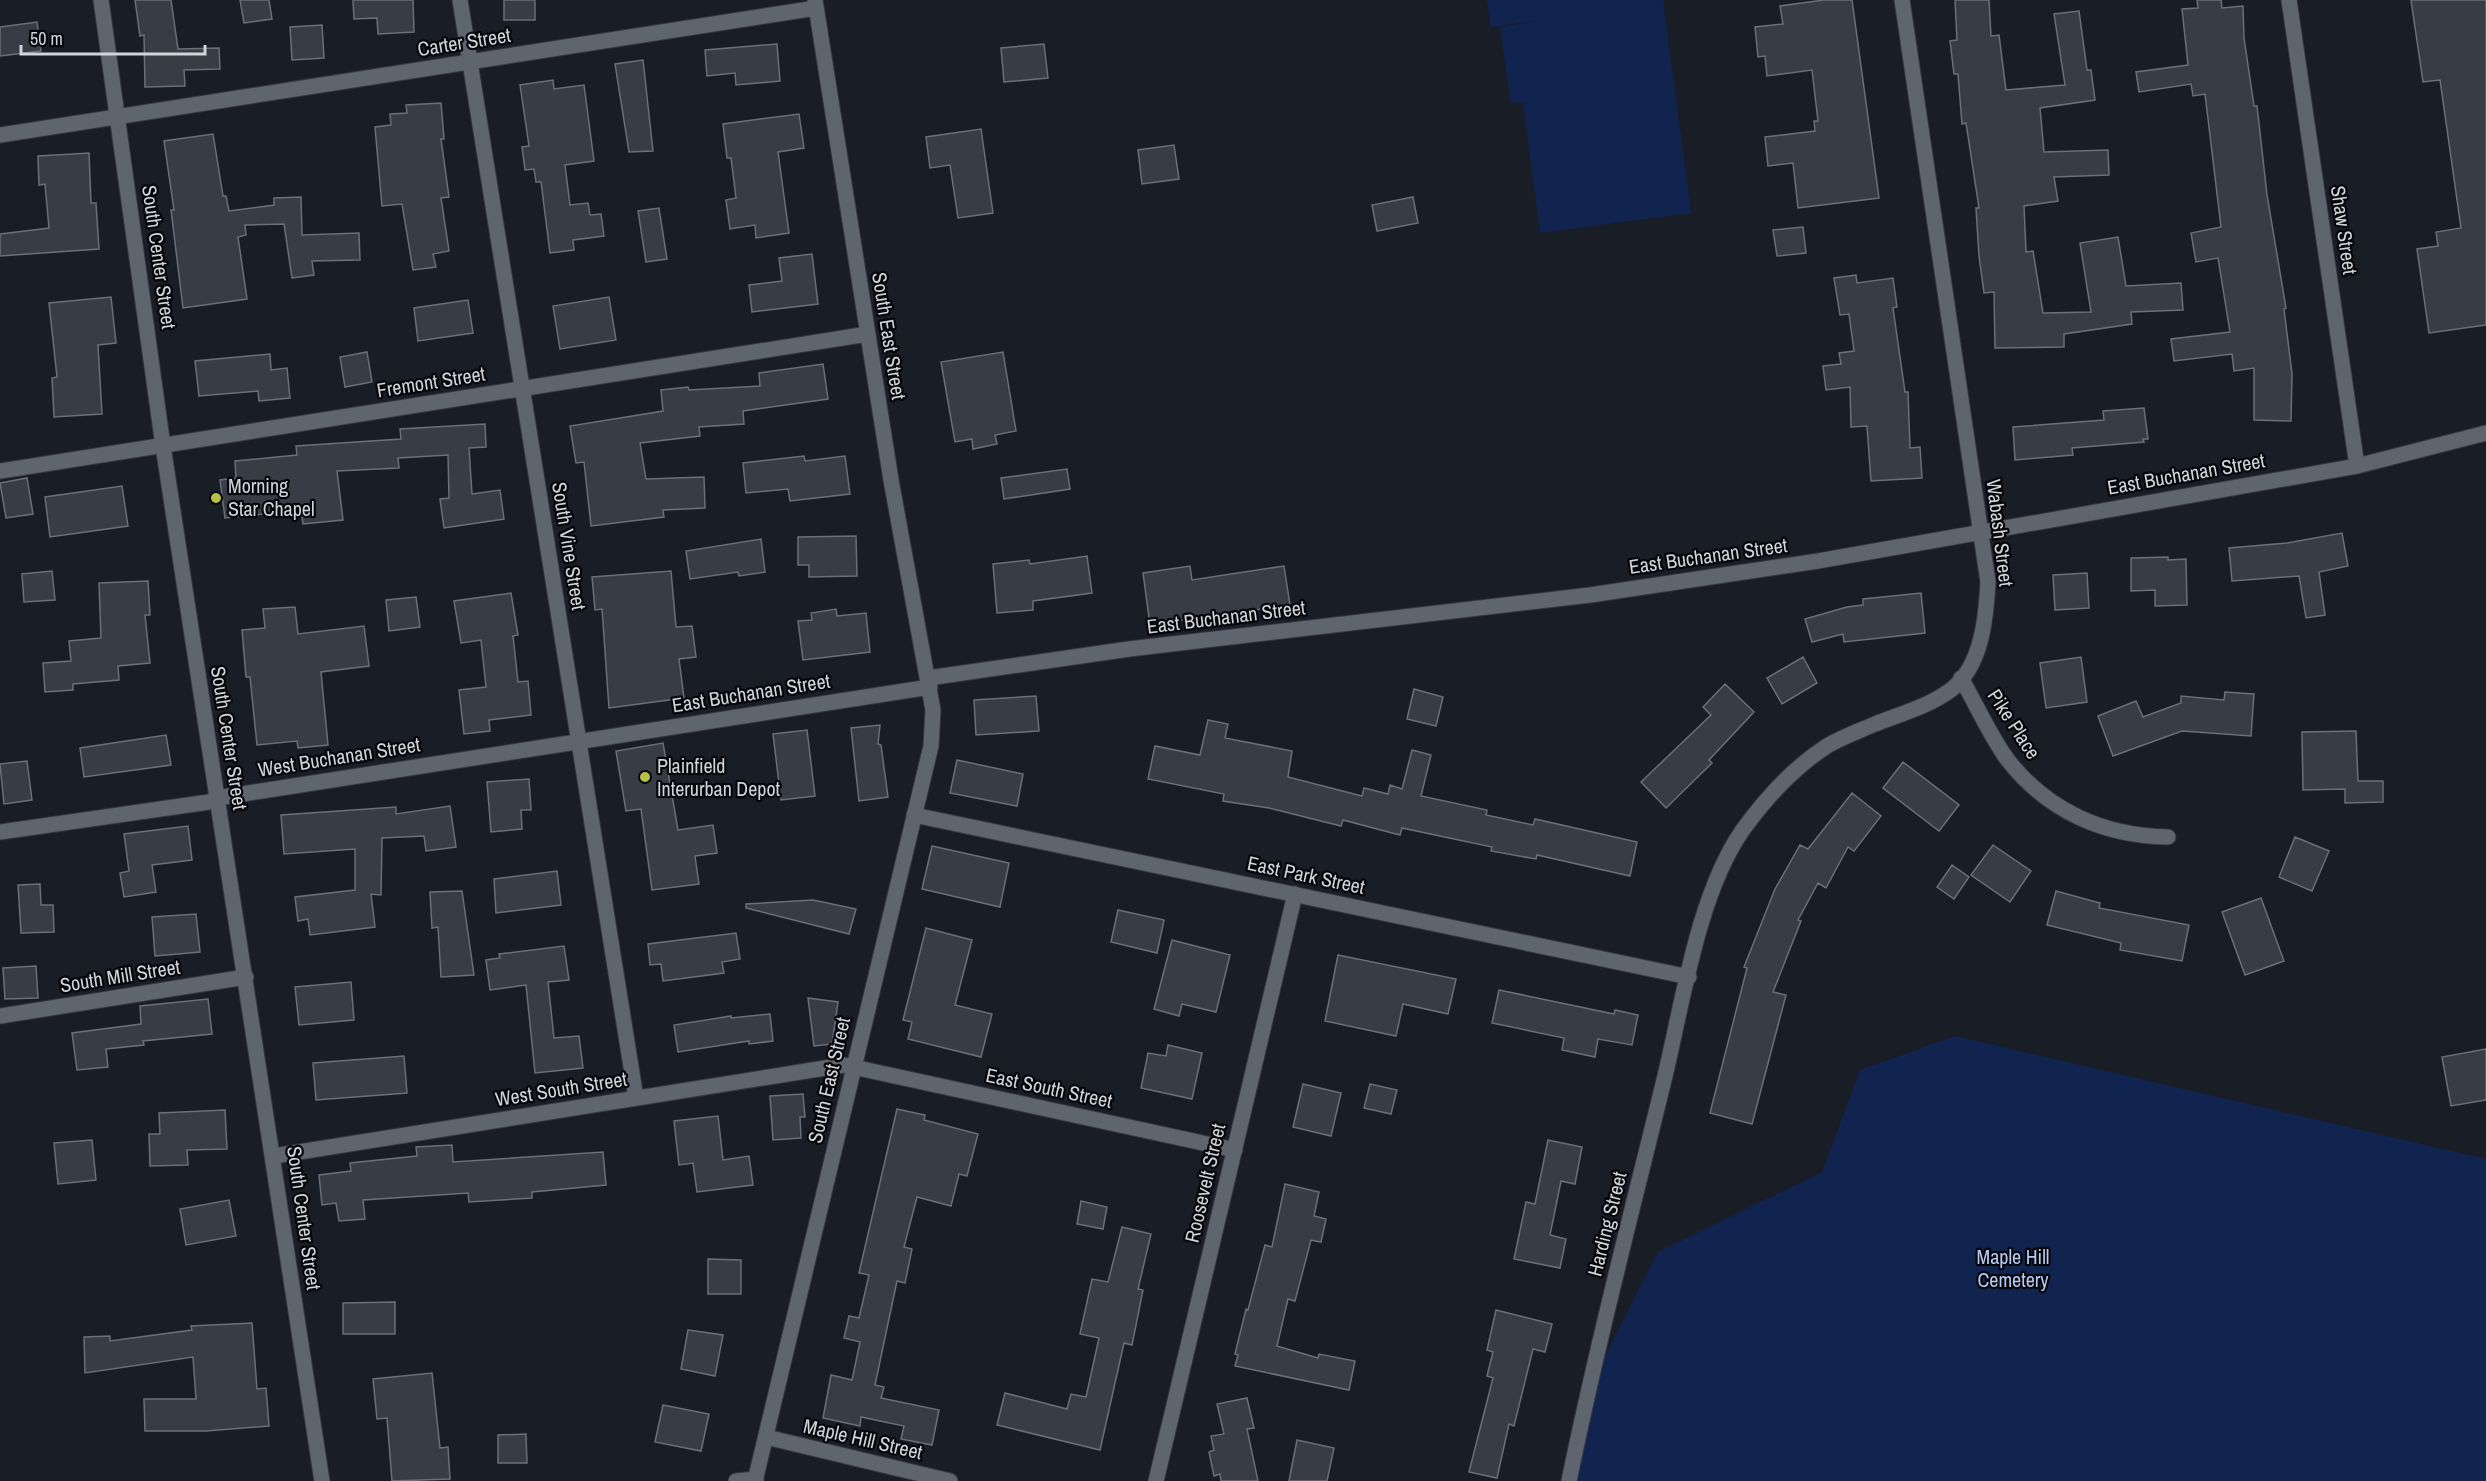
<svg xmlns="http://www.w3.org/2000/svg" width="2486" height="1481" font-family="'Archivo Narrow',sans-serif">
<style>
.green{fill:#11244f}
.building{fill:#373c45;stroke:#6a6f7a;stroke-width:1.5}
.lines{fill:none;stroke-linecap:round;stroke-linejoin:round}
.street-casing{stroke:#363840;stroke-width:17}
.secondary-casing{stroke:#363840;stroke-width:17}
.street{stroke:#5f656f;stroke-width:15}
.secondary{stroke:#5f656f;stroke-width:15}
.poi-dot{fill:#b7c148;stroke:#06070b;stroke-width:2}
.labels{text-anchor:middle;stroke-width:4.5;stroke-linejoin:round;paint-order:stroke}
.street-label{font-size:20px;fill:#d1d4da;stroke:#06070b}
.poi-label{font-size:20px;fill:#d1d4da;stroke:#06070b;text-anchor:start}
.park-label{font-size:20px;fill:#b6cbf3;stroke:#06070b}
</style>
<rect width="100%" height="100%" fill="#191d26"/>
<path class="green" d="M 1487,0 L 1663,0 L 1691,213 L 1540,233 L 1523,102 L 1511,103 L 1500,27 L 1536,21 L 1491,27 Z
M 1955,1036 L 2486,1159 L 2486,1481 L 1567,1481 L 1588,1390 L 1658,1252 L 1822,1172 L 1860,1070 Z"/>
<path class="building" d="M 135,0 L 171,0 L 178,49 L 219,48 L 220,69 L 184,70 L 185,86 L 145,87 L 144,35 L 140,36 Z
M 240,0 L 269,0 L 272,19 L 244,23 Z
M 353,0 L 413,0 L 414,32 L 378,34 L 377,18 L 354,19 Z
M 504,0 L 535,0 L 535,20 L 504,20 Z
M 1824,0 L 1852,0 L 1879,198 L 1798,208 L 1793,163 L 1768,166 L 1765,137 L 1815,131 L 1814,121 L 1818,121 L 1812,70 L 1767,76 L 1765,56 L 1758,57 L 1755,27 L 1783,24 L 1780,6 Z
M 1955,0 L 1989,0 L 1991,36 L 1999,35 L 2006,90 L 2065,85 L 2054,14 L 2079,11 L 2087,70 L 2091,70 L 2095,100 L 2040,108 L 2044,152 L 2108,150 L 2109,175 L 2054,177 L 2058,201 L 2024,206 L 2026,252 L 2033,251 L 2043,313 L 2091,312 L 2080,243 L 2118,237 L 2126,286 L 2181,283 L 2183,310 L 2131,312 L 2132,324 L 2064,334 L 2064,347 L 1995,348 L 1994,292 L 1984,293 L 1979,256 L 1976,208 L 1979,208 L 1966,123 L 1962,124 L 1958,74 L 1954,74 L 1950,41 L 1957,40 Z
M 2197,0 L 2221,0 L 2222,8 L 2243,6 L 2244,38 L 2254,106 L 2257,106 L 2267,195 L 2286,308 L 2284,309 L 2292,374 L 2291,421 L 2254,420 L 2254,368 L 2234,371 L 2232,354 L 2174,361 L 2171,339 L 2230,332 L 2218,258 L 2196,262 L 2191,233 L 2221,227 L 2205,94 L 2193,96 L 2191,84 L 2139,92 L 2136,72 L 2188,65 L 2182,9 L 2198,8 Z
M 2411,0 L 2486,0 L 2486,325 L 2429,333 L 2417,249 L 2438,246 L 2436,232 L 2461,228 L 2440,80 L 2423,82 Z
M 37,22 L 41,51 L 0,56 L 0,27 Z
M 322,25 L 324,58 L 292,60 L 290,27 Z
M 777,44 L 780,81 L 736,85 L 735,73 L 707,76 L 705,50 Z
M 1044,44 L 1048,78 L 1004,82 L 1001,48 Z
M 643,60 L 653,151 L 629,152 L 615,64 Z
M 553,80 L 554,89 L 584,85 L 594,161 L 565,165 L 570,205 L 588,203 L 590,215 L 601,214 L 604,236 L 573,240 L 574,250 L 550,253 L 541,182 L 536,182 L 534,169 L 525,170 L 522,147 L 529,146 L 520,85 Z
M 441,103 L 444,139 L 441,139 L 449,197 L 441,198 L 449,251 L 433,254 L 436,267 L 413,270 L 402,204 L 382,206 L 375,127 L 391,125 L 390,114 L 407,113 L 406,105 Z
M 799,114 L 804,148 L 778,152 L 789,233 L 756,238 L 755,225 L 730,229 L 726,200 L 736,198 L 731,158 L 727,158 L 723,124 Z
M 981,129 L 993,213 L 958,218 L 950,165 L 930,168 L 926,137 Z
M 213,134 L 223,196 L 226,196 L 229,211 L 274,205 L 274,198 L 301,197 L 302,235 L 359,233 L 360,260 L 312,261 L 314,275 L 292,278 L 284,224 L 245,225 L 246,235 L 238,237 L 247,299 L 183,308 L 171,210 L 174,210 L 164,141 Z
M 1174,145 L 1179,179 L 1142,184 L 1138,150 Z
M 89,153 L 91,203 L 96,203 L 99,249 L 0,256 L 0,234 L 49,228 L 45,184 L 39,185 L 38,156 Z
M 1413,197 L 1418,223 L 1377,231 L 1372,205 Z
M 659,208 L 667,259 L 646,262 L 638,211 Z
M 1803,227 L 1806,253 L 1777,256 L 1773,230 Z
M 812,254 L 818,304 L 752,312 L 749,285 L 782,281 L 779,258 Z
M 1856,275 L 1857,283 L 1893,278 L 1897,307 L 1893,308 L 1905,392 L 1908,392 L 1910,448 L 1920,447 L 1922,478 L 1871,481 L 1867,426 L 1851,427 L 1850,387 L 1826,390 L 1823,366 L 1841,364 L 1839,353 L 1854,351 L 1849,314 L 1840,315 L 1834,278 Z
M 111,297 L 116,343 L 98,345 L 102,414 L 54,417 L 52,378 L 57,377 L 49,303 Z
M 609,297 L 616,340 L 560,349 L 553,306 Z
M 468,300 L 473,333 L 418,341 L 414,308 Z
M 367,352 L 372,382 L 345,387 L 340,357 Z
M 1003,352 L 1016,431 L 995,435 L 997,444 L 973,449 L 972,439 L 955,442 L 941,362 Z
M 270,354 L 271,370 L 287,368 L 290,398 L 259,401 L 258,391 L 199,396 L 195,361 Z
M 823,364 L 828,399 L 743,411 L 744,424 L 699,427 L 700,436 L 640,443 L 646,479 L 704,477 L 705,508 L 663,510 L 664,517 L 591,526 L 584,462 L 576,463 L 570,426 L 663,411 L 661,390 L 688,387 L 689,390 L 760,386 L 759,373 Z
M 2144,408 L 2148,439 L 2143,439 L 2144,442 L 2072,448 L 2073,455 L 2015,460 L 2013,427 L 2104,420 L 2103,411 Z
M 485,424 L 486,447 L 469,448 L 472,494 L 500,490 L 504,519 L 444,528 L 440,499 L 449,498 L 448,455 L 398,458 L 399,468 L 337,471 L 343,520 L 303,524 L 301,510 L 225,518 L 220,480 L 236,478 L 235,461 L 297,455 L 296,446 L 401,439 L 400,429 Z
M 804,456 L 805,461 L 845,456 L 850,494 L 790,501 L 788,489 L 746,493 L 743,463 Z
M 1067,469 L 1070,489 L 1004,499 L 1001,478 Z
M 27,478 L 33,514 L 6,518 L 0,483 Z
M 122,486 L 128,526 L 50,537 L 45,497 Z
M 2342,533 L 2348,566 L 2319,572 L 2325,615 L 2306,618 L 2299,576 L 2232,581 L 2229,548 L 2287,543 Z
M 856,536 L 857,576 L 809,577 L 809,565 L 798,565 L 798,537 Z
M 761,539 L 765,572 L 739,576 L 738,572 L 690,579 L 686,551 Z
M 1087,556 L 1092,593 L 1033,601 L 1033,610 L 997,613 L 993,564 L 1029,560 L 1030,564 Z
M 2168,557 L 2168,560 L 2186,559 L 2187,605 L 2155,606 L 2155,590 L 2131,591 L 2131,558 Z
M 1190,566 L 1192,580 L 1284,566 L 1290,605 L 1150,625 L 1143,573 Z
M 52,571 L 55,600 L 24,602 L 22,574 Z
M 671,571 L 676,627 L 692,626 L 696,657 L 679,659 L 684,698 L 609,708 L 602,609 L 595,610 L 592,577 Z
M 2087,573 L 2089,608 L 2055,610 L 2053,575 Z
M 148,581 L 150,615 L 145,615 L 150,663 L 118,666 L 119,680 L 73,684 L 73,690 L 45,692 L 43,663 L 71,661 L 69,641 L 101,638 L 99,583 Z
M 511,593 L 518,635 L 513,636 L 518,682 L 528,681 L 531,715 L 489,720 L 490,731 L 464,734 L 459,690 L 486,687 L 481,640 L 461,643 L 454,601 Z
M 1921,593 L 1925,633 L 1844,642 L 1843,634 L 1812,642 L 1805,619 L 1847,607 L 1863,605 L 1863,599 Z
M 416,597 L 420,627 L 389,631 L 386,600 Z
M 295,607 L 298,634 L 364,626 L 369,666 L 321,672 L 328,745 L 298,748 L 297,741 L 257,745 L 250,677 L 246,677 L 242,630 L 265,628 L 263,609 Z
M 836,609 L 837,616 L 866,613 L 870,652 L 803,660 L 798,621 L 812,620 L 811,613 Z
M 1803,657 L 1817,683 L 1782,704 L 1767,678 Z
M 2081,657 L 2087,702 L 2046,708 L 2040,663 Z
M 1725,684 L 1754,712 L 1709,760 L 1712,763 L 1666,808 L 1641,782 L 1711,715 L 1703,707 Z
M 1414,689 L 1443,697 L 1436,726 L 1407,719 Z
M 2225,692 L 2254,694 L 2251,736 L 2182,731 L 2113,756 L 2098,716 L 2136,701 L 2143,717 L 2181,703 L 2181,696 L 2224,700 Z
M 1036,696 L 1039,731 L 976,735 L 974,700 Z
M 1208,720 L 1228,724 L 1225,738 L 1292,751 L 1288,777 L 1362,796 L 1364,788 L 1388,794 L 1390,785 L 1402,789 L 1412,750 L 1431,755 L 1421,796 L 1487,810 L 1486,815 L 1533,825 L 1535,819 L 1637,842 L 1630,876 L 1537,855 L 1536,859 L 1491,851 L 1492,847 L 1402,828 L 1400,835 L 1343,820 L 1341,826 L 1269,808 L 1223,801 L 1224,794 L 1148,779 L 1155,746 L 1200,755 Z
M 880,725 L 878,744 L 881,745 L 888,797 L 859,801 L 851,728 Z
M 807,730 L 815,796 L 781,800 L 773,734 Z
M 2356,731 L 2358,781 L 2383,781 L 2383,802 L 2345,803 L 2345,789 L 2303,790 L 2302,732 Z
M 166,735 L 171,765 L 84,777 L 80,748 Z
M 663,743 L 678,830 L 713,825 L 717,853 L 695,856 L 699,884 L 652,890 L 641,809 L 626,811 L 616,751 Z
M 957,760 L 1023,774 L 1017,806 L 950,793 Z
M 27,761 L 32,800 L 4,804 L 0,764 Z
M 1903,762 L 1959,805 L 1939,831 L 1883,788 Z
M 529,779 L 531,810 L 521,810 L 522,829 L 491,832 L 487,782 Z
M 1852,793 L 1881,816 L 1854,851 L 1848,847 L 1826,888 L 1818,883 L 1798,920 L 1801,921 L 1773,992 L 1786,995 L 1752,1124 L 1710,1113 L 1747,968 L 1744,967 L 1775,889 L 1800,845 L 1808,849 Z
M 450,806 L 456,847 L 426,851 L 424,836 L 382,838 L 381,895 L 371,894 L 375,927 L 310,935 L 308,919 L 298,921 L 295,897 L 355,890 L 355,849 L 284,854 L 281,815 L 396,807 L 396,814 Z
M 188,826 L 192,860 L 152,865 L 156,892 L 124,897 L 120,873 L 129,871 L 124,834 Z
M 2295,837 L 2329,851 L 2312,891 L 2279,877 Z
M 1993,845 L 2031,871 L 2010,902 L 1971,875 Z
M 932,846 L 1009,863 L 1000,907 L 922,889 Z
M 1952,865 L 1969,877 L 1954,899 L 1937,887 Z
M 557,871 L 561,905 L 496,913 L 494,879 Z
M 40,884 L 41,905 L 53,905 L 54,932 L 21,933 L 18,885 Z
M 462,891 L 474,975 L 441,977 L 438,927 L 432,928 L 430,892 Z
M 2056,891 L 2100,903 L 2099,908 L 2189,925 L 2182,961 L 2120,950 L 2121,943 L 2047,925 Z
M 2261,898 L 2284,961 L 2245,975 L 2222,912 Z
M 813,900 L 856,909 L 849,934 L 746,908 L 746,904 Z
M 1118,910 L 1164,920 L 1157,953 L 1111,942 Z
M 196,914 L 200,952 L 155,956 L 152,917 Z
M 926,928 L 972,940 L 955,1005 L 992,1014 L 981,1057 L 908,1039 L 912,1022 L 903,1020 Z
M 736,933 L 740,959 L 722,962 L 724,973 L 663,981 L 661,964 L 650,965 L 648,944 Z
M 1172,940 L 1230,955 L 1216,1012 L 1182,1004 L 1179,1016 L 1154,1009 Z
M 564,946 L 569,980 L 548,982 L 554,1038 L 579,1036 L 583,1068 L 535,1073 L 526,985 L 490,990 L 486,960 L 500,958 L 499,954 Z
M 1338,955 L 1456,979 L 1448,1014 L 1403,1004 L 1396,1036 L 1325,1021 Z
M 36,966 L 38,998 L 5,999 L 3,968 Z
M 351,982 L 354,1020 L 299,1025 L 295,987 Z
M 1499,990 L 1614,1014 L 1615,1010 L 1638,1015 L 1632,1045 L 1598,1039 L 1595,1057 L 1562,1050 L 1564,1038 L 1492,1023 Z
M 808,998 L 838,1002 L 832,1044 L 814,1046 Z
M 208,999 L 212,1034 L 143,1041 L 144,1045 L 106,1049 L 108,1067 L 77,1070 L 72,1033 L 141,1024 L 140,1006 Z
M 770,1014 L 773,1041 L 749,1044 L 749,1041 L 678,1052 L 674,1025 L 731,1016 L 731,1018 Z
M 1168,1045 L 1202,1053 L 1192,1099 L 1141,1088 L 1148,1053 L 1166,1056 Z
M 2486,1049 L 2486,1100 L 2451,1106 L 2442,1057 Z
M 404,1056 L 407,1093 L 316,1100 L 313,1063 Z
M 1303,1084 L 1341,1093 L 1331,1136 L 1293,1127 Z
M 1370,1084 L 1397,1090 L 1391,1114 L 1364,1108 Z
M 803,1094 L 805,1117 L 800,1117 L 801,1138 L 773,1140 L 770,1096 Z
M 897,1109 L 925,1115 L 924,1120 L 978,1134 L 967,1176 L 959,1174 L 951,1206 L 917,1197 L 904,1247 L 912,1249 L 905,1283 L 897,1281 L 875,1385 L 884,1387 L 881,1398 L 939,1410 L 932,1445 L 901,1439 L 904,1426 L 861,1417 L 860,1426 L 823,1418 L 831,1375 L 852,1380 L 860,1342 L 844,1338 L 849,1316 L 859,1318 L 869,1275 L 859,1273 Z
M 225,1110 L 227,1149 L 187,1150 L 188,1165 L 150,1166 L 149,1134 L 160,1134 L 159,1113 Z
M 718,1116 L 723,1160 L 749,1156 L 753,1185 L 697,1192 L 693,1163 L 679,1165 L 674,1121 Z
M 92,1140 L 96,1180 L 58,1184 L 54,1143 Z
M 1548,1140 L 1582,1147 L 1575,1184 L 1561,1181 L 1550,1235 L 1566,1239 L 1560,1268 L 1514,1259 L 1526,1202 L 1535,1204 Z
M 452,1145 L 453,1162 L 603,1152 L 606,1185 L 532,1192 L 532,1198 L 469,1202 L 468,1193 L 363,1200 L 365,1219 L 339,1221 L 336,1203 L 322,1205 L 319,1175 L 351,1171 L 350,1163 L 417,1156 L 416,1147 Z
M 1285,1184 L 1319,1192 L 1314,1216 L 1326,1219 L 1321,1242 L 1311,1240 L 1295,1301 L 1288,1299 L 1277,1346 L 1318,1358 L 1319,1354 L 1355,1361 L 1349,1390 L 1235,1366 L 1238,1355 L 1235,1354 L 1246,1309 L 1248,1310 L 1265,1245 L 1272,1247 Z
M 229,1200 L 236,1236 L 186,1245 L 180,1209 Z
M 1081,1201 L 1107,1207 L 1103,1229 L 1077,1224 Z
M 1122,1227 L 1151,1234 L 1138,1289 L 1143,1290 L 1132,1345 L 1124,1343 L 1100,1450 L 997,1425 L 1005,1393 L 1067,1409 L 1071,1394 L 1086,1397 L 1099,1338 L 1080,1334 L 1092,1279 L 1108,1282 Z
M 708,1259 L 741,1260 L 741,1294 L 708,1294 Z
M 395,1302 L 395,1334 L 343,1334 L 343,1303 Z
M 1496,1310 L 1552,1324 L 1545,1352 L 1533,1349 L 1514,1426 L 1509,1424 L 1497,1478 L 1469,1472 L 1493,1378 L 1487,1376 L 1493,1352 L 1487,1350 Z
M 252,1323 L 257,1389 L 266,1388 L 269,1426 L 206,1431 L 145,1431 L 144,1399 L 196,1399 L 193,1357 L 85,1373 L 84,1337 L 110,1336 L 110,1341 L 192,1330 L 191,1326 Z
M 688,1330 L 723,1335 L 715,1376 L 681,1369 Z
M 432,1373 L 440,1448 L 448,1447 L 450,1479 L 392,1481 L 387,1418 L 377,1419 L 373,1379 Z
M 1247,1398 L 1254,1428 L 1247,1429 L 1258,1481 L 1221,1481 L 1220,1474 L 1214,1476 L 1209,1452 L 1214,1450 L 1211,1436 L 1224,1434 L 1217,1404 Z
M 663,1405 L 709,1414 L 701,1451 L 655,1442 Z
M 526,1434 L 527,1463 L 498,1463 L 498,1435 Z
M 1297,1440 L 1334,1448 L 1327,1481 L 1289,1481 Z"/>
<g class="lines">
<g class="street-casing">
<path id="street" d="M 460,0 L 636,1098
M 2289,0 L 2357,466
M 0,135 L 816,8
M 0,471 L 868,334
M 928,678 L 1129,649 L 1590,595 L 1818,561 L 2357,466 L 2486,433
M 1961,678 C 1976,704 1989,734 2007,759 C 2047,811 2104,836 2168,837
M 914,815 L 1689,977
M 0,832 L 209,802 L 218,798 L 255,792 L 930,687
M 0,1016 L 246,977
M 274,1156 L 844,1065 L 1235,1150
M 766,1437 L 950,1481
M 736,1481 L 756,1479
M 755,1481 L 931,746 L 933,710 L 891,480 L 815,0
M 1156,1481 L 1295,894
M 1569,1481 C 1597,1345 1632,1211 1665,1076 C 1683,1001 1698,895 1742,831 C 1765,799 1793,768 1827,746 C 1842,737 1859,731 1875,724 C 1900,714 1930,706 1952,689 C 1982,665 1986,618 1988,582 L 1902,0"/>
</g>
<g class="secondary-casing">
<path id="secondary" d="M 101,0 L 163,446 L 322,1481"/>
</g>
<use href="#street" class="street"/>
<use href="#secondary" class="secondary"/>
</g>
<g class="poi-dot">
<circle cx="216" cy="498" r="6"/>
<circle cx="645" cy="777" r="6"/>
</g>
<g class="labels">
<g class="street-label">
<text transform="translate(464 42) rotate(-9)" y="7">Carter Street</text>
<text transform="translate(2344 230) rotate(82)" y="7">Shaw Street</text>
<text transform="translate(159 257) rotate(82)" y="7">South Center Street</text>
<text transform="translate(889 336) rotate(81)" y="7">South East Street</text>
<text transform="translate(431 382) rotate(-9)" y="7">Fremont Street</text>
<text transform="translate(2186 474) rotate(-10)" y="7">East Buchanan Street</text>
<text transform="translate(2000 533) rotate(83)" y="7">Wabash Street</text>
<text transform="translate(569 546) rotate(81)" y="7">South Vine Street</text>
<text transform="translate(1708 556) rotate(-8)" y="7">East Buchanan Street</text>
<text transform="translate(1226 617) rotate(-7)" y="7">East Buchanan Street</text>
<text transform="translate(751 693) rotate(-9)" y="7">East Buchanan Street</text>
<text transform="translate(2014 724) rotate(57)" y="7">Pike Place</text>
<text transform="translate(229 738) rotate(81)" y="7">South Center Street</text>
<text transform="translate(339 757) rotate(-9)" y="7">West Buchanan Street</text>
<text transform="translate(1306 875) rotate(12)" y="7">East Park Street</text>
<text transform="translate(120 976) rotate(-9)" y="7">South Mill Street</text>
<text transform="translate(829 1080) rotate(-77)" y="7">South East Street</text>
<text transform="translate(1049 1088) rotate(12)" y="7">East South Street</text>
<text transform="translate(561 1089) rotate(-9)" y="7">West South Street</text>
<text transform="translate(1205 1183) rotate(-77)" y="7">Roosevelt Street</text>
<text transform="translate(304 1218) rotate(82)" y="7">South Center Street</text>
<text transform="translate(1607 1224) rotate(-76)" y="7">Harding Street</text>
<text transform="translate(863 1439) rotate(13)" y="7">Maple Hill Street</text>
</g>
<g class="poi-label">
<text x="228" y="493">Morning<tspan x="228" dy="23">Star Chapel</tspan></text>
<text x="657" y="773">Plainfield<tspan x="657" dy="23">Interurban Depot</tspan></text>
</g>
<g class="park-label">
<text x="2013" y="1264">Maple Hill<tspan x="2013" dy="23">Cemetery</tspan></text>
</g>
</g>
<path d="M21 45v9h184v-9" fill="none" stroke="#d1d4da" stroke-width="3"/>
<text x="30" y="45" font-size="18" fill="#d1d4da" stroke="#06070b" stroke-width="4.5" paint-order="stroke">50 m</text>
</svg>
